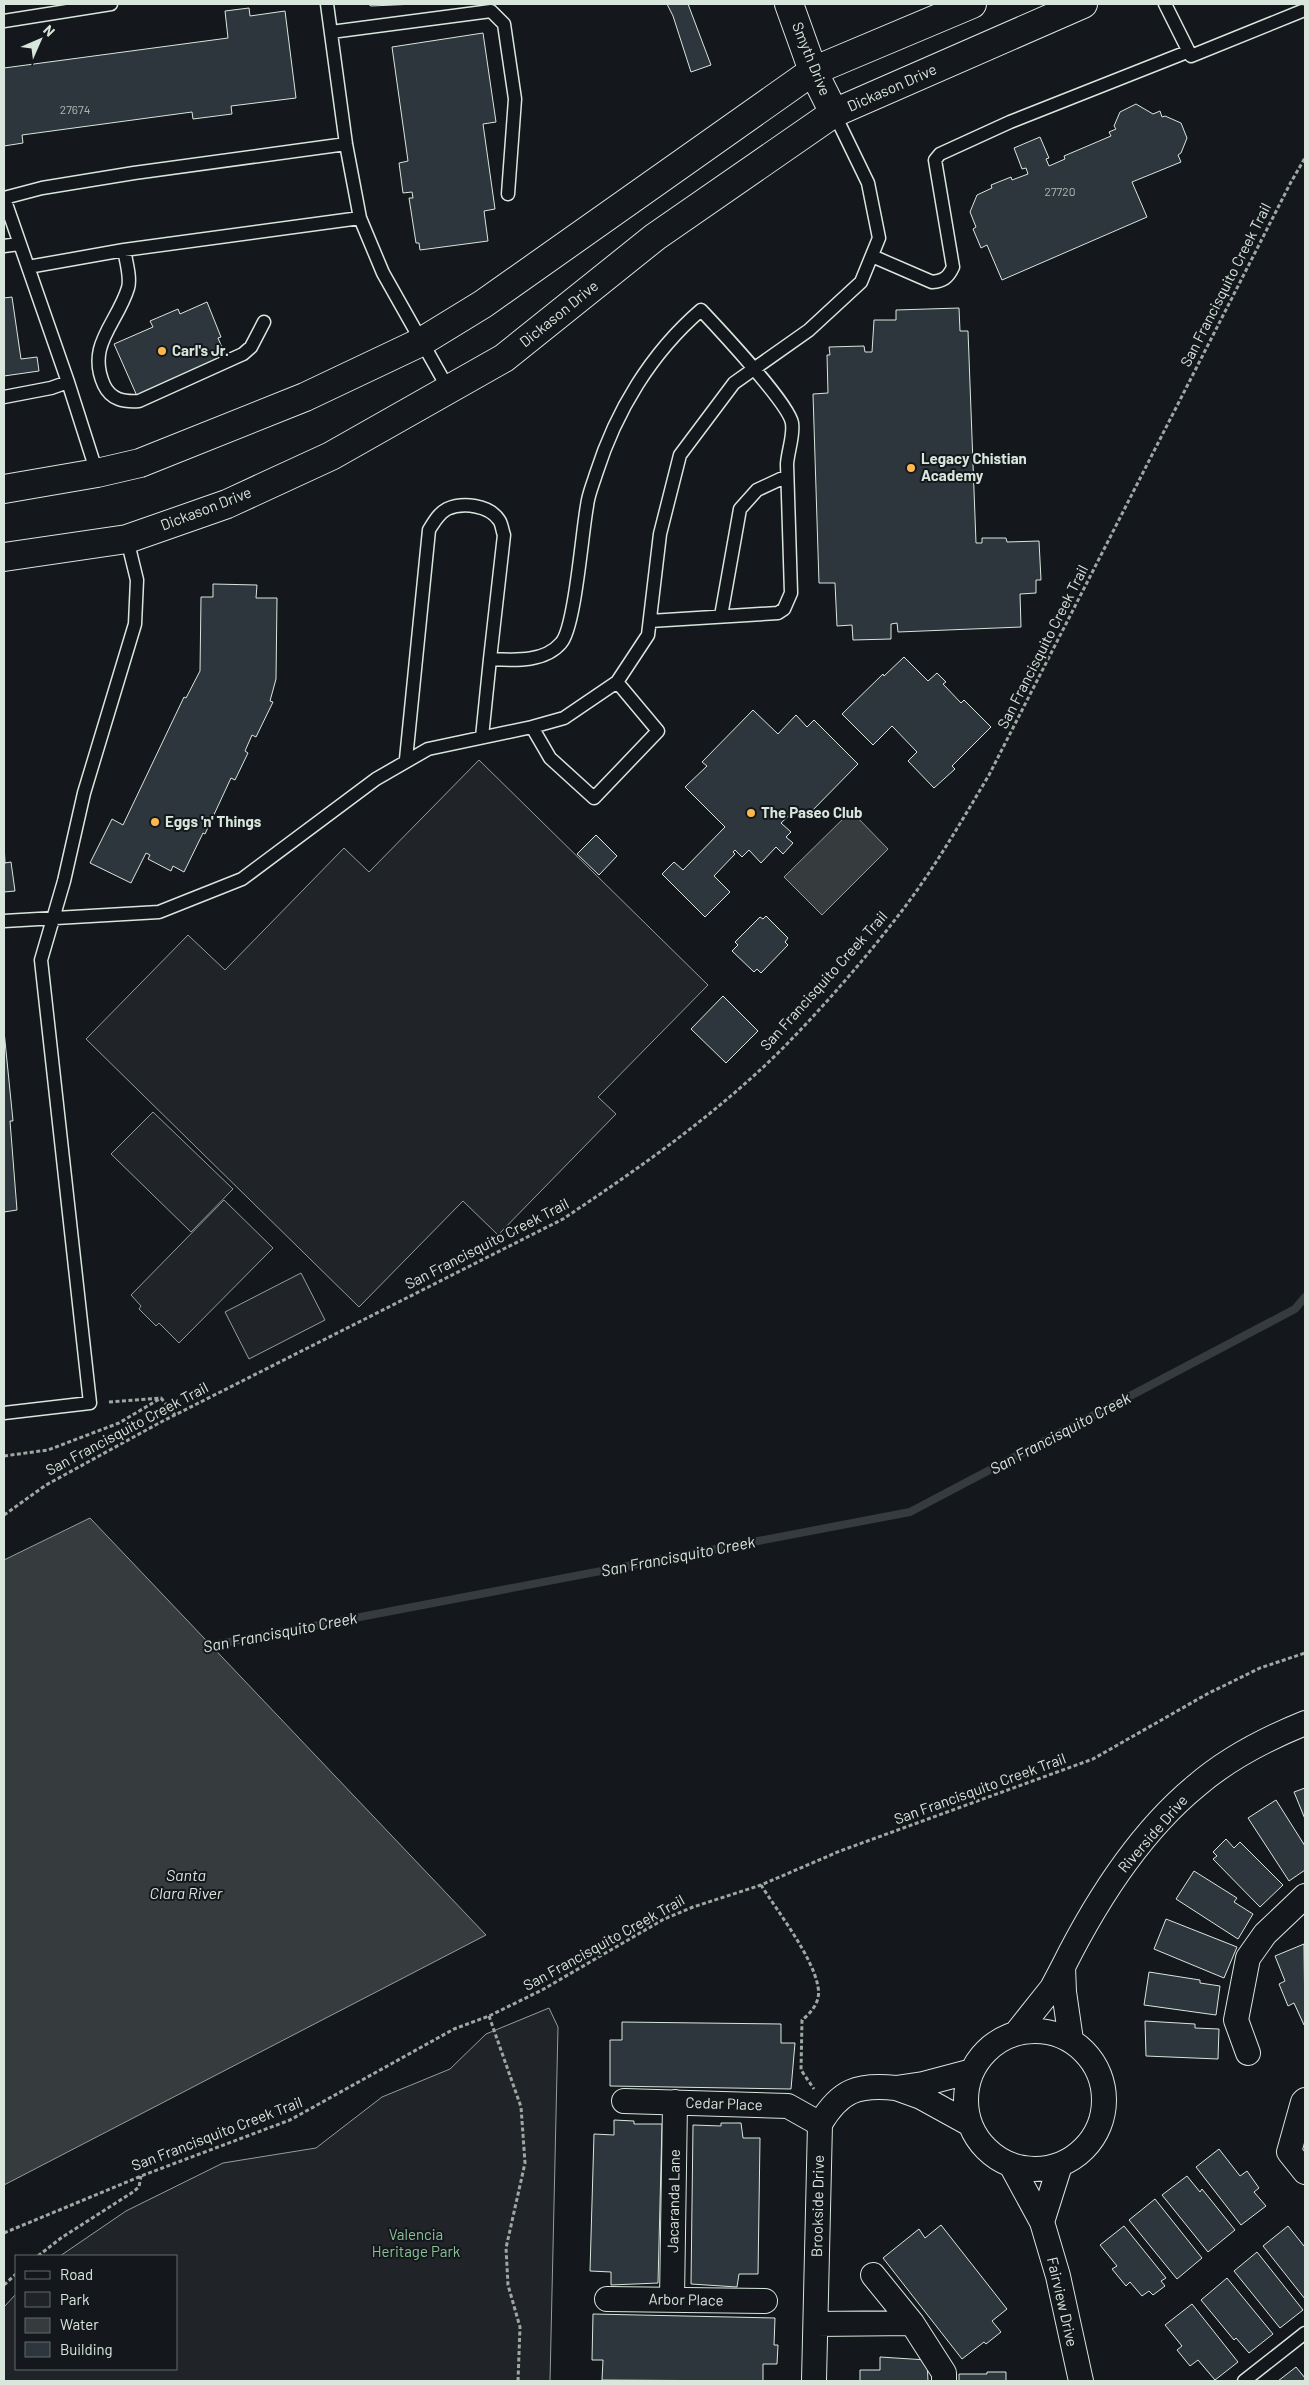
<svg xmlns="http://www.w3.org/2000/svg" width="1309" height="2385" font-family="Barlow,sans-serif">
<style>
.green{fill:#202428;stroke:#939e99}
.water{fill:#363b3e;stroke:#939e99}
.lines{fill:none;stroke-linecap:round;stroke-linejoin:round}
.stream{stroke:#363b3e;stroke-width:8}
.building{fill:#2c363c;stroke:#d8e6dc}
.lane-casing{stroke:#d8e6dc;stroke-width:15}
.street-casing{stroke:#d8e6dc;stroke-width:26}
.secondary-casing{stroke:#d8e6dc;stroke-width:30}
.path{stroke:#9da8a2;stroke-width:3;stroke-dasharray:4 2.5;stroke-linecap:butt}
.lane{stroke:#14181c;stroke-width:12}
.street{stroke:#14181c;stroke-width:24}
.secondary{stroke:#14181c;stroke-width:28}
.poi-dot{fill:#ffb74d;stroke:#14181c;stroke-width:2}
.labels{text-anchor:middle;stroke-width:4;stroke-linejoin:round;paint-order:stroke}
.number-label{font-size:12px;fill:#adbab4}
.street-label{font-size:15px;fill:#d8e6dc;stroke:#14181c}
.poi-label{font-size:15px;font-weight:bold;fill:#d8e6dc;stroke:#14181c;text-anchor:start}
.park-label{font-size:15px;fill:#8ac095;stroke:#14181c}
.water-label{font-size:16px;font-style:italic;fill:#d8e6dc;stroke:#14181c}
</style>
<rect width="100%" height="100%" fill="#14181c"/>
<path class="green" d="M 479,760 L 708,985 L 598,1097 L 616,1114 L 498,1235 L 463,1201 L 359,1307 L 86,1039 L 188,935 L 225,970 L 344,848 L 369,872 Z
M 153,1112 L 233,1189 L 191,1232 L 111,1154 Z
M 224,1200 L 273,1248 L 179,1343 L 159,1323 L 156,1326 L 139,1309 L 141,1306 L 131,1295 Z
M 301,1273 L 325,1320 L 249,1359 L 225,1312 Z
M 549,2008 L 558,2027 L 550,2381 L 4,2381 L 4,2307 L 16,2294 L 16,2369 L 176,2369 L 176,2256 L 60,2256 L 126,2211 L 223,2163 L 316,2148 L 382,2097 L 450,2069 L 486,2034 Z"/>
<path class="water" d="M 851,811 L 888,849 L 822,915 L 784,877 Z
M 90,1518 L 486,1935 L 4,2185 L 4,1560 Z"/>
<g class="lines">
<path class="stream" d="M 203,1647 L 910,1512 L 1295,1309 L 1305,1297"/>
</g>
<path class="building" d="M 368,4 L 416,4 L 371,6 Z
M 667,4 L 688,4 L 711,65 L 691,72 L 673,16 Z
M 249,8 L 250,16 L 285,11 L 296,98 L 231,106 L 232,114 L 193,119 L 192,112 L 22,135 L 23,143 L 4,146 L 4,68 L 228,38 L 225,11 Z
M 483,33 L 496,122 L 483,124 L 495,209 L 484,211 L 488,241 L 420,250 L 419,243 L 416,243 L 409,198 L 413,198 L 412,192 L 403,193 L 399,163 L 408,161 L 392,47 Z
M 1136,104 L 1153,114 L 1160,111 L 1162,117 L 1165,116 L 1181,123 L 1187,138 L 1181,153 L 1178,155 L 1181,162 L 1132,182 L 1147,217 L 1002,280 L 987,245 L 981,248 L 973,229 L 976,227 L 970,212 L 977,195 L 992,188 L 991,185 L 1011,177 L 1012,180 L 1028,174 L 1026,168 L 1022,169 L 1014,148 L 1040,137 L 1049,158 L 1046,159 L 1049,166 L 1065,159 L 1064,156 L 1111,136 L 1109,132 L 1116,129 L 1114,126 L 1120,112 Z
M 12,297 L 21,359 L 37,357 L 39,371 L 4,376 L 4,298 Z
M 207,302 L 221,337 L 218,338 L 226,357 L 183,374 L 184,377 L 137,396 L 114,344 L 153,327 L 150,321 L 178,309 L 180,314 Z
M 959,308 L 960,331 L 968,331 L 976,543 L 982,543 L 982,538 L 1006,538 L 1007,542 L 1039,541 L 1041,580 L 1036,580 L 1036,593 L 1020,594 L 1021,627 L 898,632 L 897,623 L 891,624 L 891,639 L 853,640 L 852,625 L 837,626 L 835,583 L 819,583 L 813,394 L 828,393 L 827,355 L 830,355 L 829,347 L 864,346 L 865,352 L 872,352 L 874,320 L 896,320 L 896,310 Z
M 213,584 L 257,585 L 256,598 L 277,598 L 276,679 L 270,701 L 273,702 L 256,737 L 252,735 L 245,751 L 248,753 L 235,780 L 231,778 L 205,834 L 203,833 L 184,872 L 173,866 L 171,871 L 148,859 L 150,855 L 146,853 L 131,883 L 90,863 L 112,819 L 123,825 L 184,697 L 186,698 L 200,671 L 201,597 L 213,597 Z
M 904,657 L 928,681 L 937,673 L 946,682 L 943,684 L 961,703 L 964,700 L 991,727 L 952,766 L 955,769 L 934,788 L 908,761 L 917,752 L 892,726 L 873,745 L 842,714 L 883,674 L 884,676 Z
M 753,710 L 778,734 L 796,715 L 807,727 L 814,720 L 858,764 L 806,817 L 797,808 L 781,823 L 791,832 L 786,837 L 793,843 L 783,854 L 776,847 L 761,863 L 749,850 L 742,857 L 735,850 L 733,852 L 735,854 L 714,876 L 730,892 L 705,917 L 662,874 L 674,862 L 683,870 L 725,827 L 685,787 L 707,766 L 702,762 Z
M 596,835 L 617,856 L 599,875 L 577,854 Z
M 4,843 L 5,863 L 11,862 L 15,891 L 4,892 Z
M 766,916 L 788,938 L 785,942 L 788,945 L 761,973 L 757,969 L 754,972 L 732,951 L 738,945 L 735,942 L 760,917 L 763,919 Z
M 723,996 L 758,1031 L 726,1063 L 691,1029 Z
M 4,1031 L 13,1121 L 10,1121 L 17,1210 L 4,1212 Z
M 1305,1788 L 1305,1819 L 1294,1792 Z
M 1276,1800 L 1305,1846 L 1305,1870 L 1289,1881 L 1248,1818 Z
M 1226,1839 L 1234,1848 L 1240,1842 L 1283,1885 L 1260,1907 L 1213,1859 L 1217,1856 L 1213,1852 Z
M 1194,1871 L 1237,1898 L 1234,1902 L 1253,1914 L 1238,1939 L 1176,1899 Z
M 1166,1919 L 1237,1947 L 1224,1978 L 1154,1949 Z
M 1304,1944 L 1305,2025 L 1304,2025 L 1294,2003 L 1288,2006 L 1279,1984 L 1285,1981 L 1275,1956 Z
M 1149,1972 L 1200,1980 L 1200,1983 L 1220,1986 L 1216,2015 L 1144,2005 Z
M 1145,2021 L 1195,2024 L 1195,2028 L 1219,2029 L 1218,2059 L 1146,2056 Z
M 622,2022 L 781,2024 L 781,2043 L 795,2043 L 791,2089 L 610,2086 L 610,2040 L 622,2040 Z
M 614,2120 L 634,2121 L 634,2124 L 662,2124 L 658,2283 L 611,2285 L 611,2272 L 590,2271 L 594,2134 L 614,2135 Z
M 721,2123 L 741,2123 L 743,2138 L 760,2138 L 758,2274 L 739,2274 L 737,2287 L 691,2284 L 693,2125 L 721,2126 Z
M 1219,2149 L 1240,2176 L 1247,2171 L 1259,2188 L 1254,2192 L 1266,2206 L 1241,2225 L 1196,2167 Z
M 1187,2176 L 1200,2192 L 1202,2189 L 1235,2230 L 1208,2252 L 1162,2195 Z
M 1155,2199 L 1202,2258 L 1177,2279 L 1129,2220 Z
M 941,2225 L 1007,2309 L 992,2321 L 1001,2332 L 986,2344 L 984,2342 L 962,2359 L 883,2258 L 919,2229 L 925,2238 Z
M 1124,2226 L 1166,2278 L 1161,2281 L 1165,2286 L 1153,2295 L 1149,2291 L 1142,2296 L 1130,2282 L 1126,2286 L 1112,2269 L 1117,2266 L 1100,2245 Z
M 1288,2226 L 1304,2246 L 1305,2244 L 1305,2299 L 1263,2246 Z
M 1257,2252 L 1303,2310 L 1280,2328 L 1234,2271 Z
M 1227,2278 L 1273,2334 L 1249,2353 L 1236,2338 L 1234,2340 L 1201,2300 Z
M 1192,2304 L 1238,2362 L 1215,2380 L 1198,2360 L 1190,2366 L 1177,2350 L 1182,2346 L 1165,2325 Z
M 593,2314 L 775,2318 L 774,2345 L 778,2345 L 777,2364 L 763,2364 L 763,2381 L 602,2380 L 603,2360 L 592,2360 Z
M 880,2357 L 927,2360 L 928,2381 L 860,2381 L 860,2370 L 880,2370 Z
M 1296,2367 L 1305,2378 L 1305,2381 L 1278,2381 Z
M 987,2372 L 1006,2372 L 1006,2381 L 959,2381 L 959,2374 L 987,2374 Z"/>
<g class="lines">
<g class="lane-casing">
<path id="lane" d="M 327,4 L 346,144 L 360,218 L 383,273 L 449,390
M 1165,4 L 1191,56 L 1302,11
M 4,21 L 111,4
M 331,32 L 491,11 L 504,24 L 515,99 L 508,194
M 4,198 L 42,188 L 134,173 L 346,144
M 4,198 L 68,382 L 97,473
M 4,246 L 19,244
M 124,250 C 126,261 131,278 128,288 C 117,324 86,345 104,385 C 111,400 124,402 139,401 L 243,354 L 251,347 L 264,322
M 872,256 L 932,282 C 943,281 948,278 953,267 L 935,160 L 940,154 L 1010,122 L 1187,52
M 28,267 L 124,250 L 360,218
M 4,397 L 51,388 L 68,382
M 721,616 L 740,509 L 757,490 L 787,476
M 532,727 L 550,758 L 594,798 L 658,731 L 617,682
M 482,737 L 490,659 C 513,660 544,663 561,643 C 575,628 582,532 587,506 C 588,495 593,484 596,474 C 616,411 651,353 701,310 C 718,328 789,404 792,423 C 794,436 788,450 787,464 L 791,593 L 784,609 L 778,613 L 650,621
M 406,759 L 429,530 C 434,522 438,514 447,509 C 463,502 489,505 499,520 C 502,524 502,530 504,535 L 490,659
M 4,921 L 159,912 L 242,879 L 376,779 L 428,749 L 532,727 L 564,718 L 617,682 L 648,635 L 660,534 L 680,455 L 734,383 L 809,330 L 861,282 L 879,238 L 868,183 L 834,113
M 4,1413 L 90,1403 L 41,960 L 64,881 L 84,793 L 135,624 L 137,580 L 127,539
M 1244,2381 L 1305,2333"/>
</g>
<g class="street-casing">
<path id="street" d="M 1063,1967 C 1096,1901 1139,1833 1196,1786 C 1227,1759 1268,1738 1305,1723
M966 2100a69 69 0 1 1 138 0a69 69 0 1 1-138 0Z
M 1017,2032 L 1052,1988 L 1063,1967 L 1064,1992 L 1071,2040
M 1248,2053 L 1236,2020 L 1248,1958 L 1265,1934 L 1305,1896
M 1305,2100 L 1303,2102 L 1289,2152 L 1305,2172
M 624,2101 L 788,2106 L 820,2124
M 970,2124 L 921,2097 L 896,2088 L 923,2084 L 972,2071
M 1011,2165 L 1042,2222 L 1060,2165
M 1042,2222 L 1058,2276 L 1081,2381
M 873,2275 L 912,2323 L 944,2373 L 944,2381
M 607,2299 L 765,2301
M 672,2300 L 675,2102
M 816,2324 L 912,2323
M 814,2381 L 820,2124 C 840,2090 858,2084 896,2088"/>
</g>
<g class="secondary-casing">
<path id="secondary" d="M 789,4 L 813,71 L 834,113
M 4,489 L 97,473 L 140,463 L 305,397 L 421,342 L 483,304 L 813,71 L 972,4
M 4,557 L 127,539 L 227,504 L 331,456 L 504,358 L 655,237 L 834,113 L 1083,4"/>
</g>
<path class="path" d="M 109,1402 L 161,1398 L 175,1415
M 4,1456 L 48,1450 L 119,1423 L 161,1398
M 4,1515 L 46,1485 L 161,1422 L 563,1219 C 641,1167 718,1113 784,1047 C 825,1005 865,959 901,912 C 934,869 961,822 989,775 L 1291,182 L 1305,158
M 761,1885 C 778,1912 813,1957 818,1987 C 821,2001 812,2012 802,2020 L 801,2070 L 814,2089
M 489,2016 L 521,2107 L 525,2163 L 506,2248 L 508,2285 L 520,2327 L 518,2381
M 4,2233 L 141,2176 L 290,2120 L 454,2029 L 489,2016 L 542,1990 L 664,1919 L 693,1907 L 761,1885 L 840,1851 L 1093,1759 L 1207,1694 L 1260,1668 L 1305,1653
M 38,2256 L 61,2238 L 133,2192 L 139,2187 L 141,2176
M 4,2285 L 16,2274"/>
<use href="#lane" class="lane"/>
<use href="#street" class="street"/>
<use href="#secondary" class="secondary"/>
</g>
<g class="poi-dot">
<circle cx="162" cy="351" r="5"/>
<circle cx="911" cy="468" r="5"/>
<circle cx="751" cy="813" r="5"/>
<circle cx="155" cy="822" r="5"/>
</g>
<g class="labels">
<g class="number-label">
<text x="75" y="114">27674</text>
<text x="1060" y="196">27720</text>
</g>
<g class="street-label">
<text transform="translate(811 59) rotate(68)" y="5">Smyth Drive</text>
<text transform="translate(892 88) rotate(-24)" y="5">Dickason Drive</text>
<text transform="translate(1226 285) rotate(-63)" y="5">San Francisquito Creek Trail</text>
<text transform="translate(559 314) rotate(-39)" y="5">Dickason Drive</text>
<text transform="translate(206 509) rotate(-21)" y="5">Dickason Drive</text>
<text transform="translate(1043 647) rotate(-63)" y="5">San Francisquito Creek Trail</text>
<text transform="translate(824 981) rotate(-48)" y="5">San Francisquito Creek Trail</text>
<text transform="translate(487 1244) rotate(-27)" y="5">San Francisquito Creek Trail</text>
<text transform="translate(127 1429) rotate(-28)" y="5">San Francisquito Creek Trail</text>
<text transform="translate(980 1789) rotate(-20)" y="5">San Francisquito Creek Trail</text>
<text transform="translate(1153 1834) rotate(-49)" y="5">Riverside Drive</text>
<text transform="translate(604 1943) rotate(-29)" y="5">San Francisquito Creek Trail</text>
<text transform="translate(724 2104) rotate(2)" y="5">Cedar Place</text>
<text transform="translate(217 2134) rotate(-21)" y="5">San Francisquito Creek Trail</text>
<text transform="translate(674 2201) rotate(-89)" y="5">Jacaranda Lane</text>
<text transform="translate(818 2206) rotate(-89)" y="5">Brookside Drive</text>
<text transform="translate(686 2300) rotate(1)" y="5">Arbor Place</text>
<text transform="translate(1062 2302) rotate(77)" y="5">Fairview Drive</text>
</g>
<g class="poi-label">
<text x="172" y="356">Carl's Jr.</text>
<text x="921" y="464">Legacy Chistian<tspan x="921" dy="17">Academy</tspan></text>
<text x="761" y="818">The Paseo Club</text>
<text x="165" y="827">Eggs 'n' Things</text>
</g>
<g class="park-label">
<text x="416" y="2240">Valencia<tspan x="416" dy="17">Heritage Park</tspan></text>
</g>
<g class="water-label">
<text transform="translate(1060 1433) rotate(-28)" y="6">San Francisquito Creek</text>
<text transform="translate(678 1556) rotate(-11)" y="6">San Francisquito Creek</text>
<text transform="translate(280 1632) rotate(-11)" y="6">San Francisquito Creek</text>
<text x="186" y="1881">Santa<tspan x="186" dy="18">Clara River</tspan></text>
</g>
</g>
<rect width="1309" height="2385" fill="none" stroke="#d8e6dc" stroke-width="10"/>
<rect x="15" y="2255" width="162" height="115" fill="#14181c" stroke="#626a69"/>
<rect x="25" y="2271" width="25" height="8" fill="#14181c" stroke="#626a69"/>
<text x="60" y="2280" font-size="15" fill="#d8e6dc">Road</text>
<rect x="25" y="2292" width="25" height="15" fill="#202428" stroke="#626a69"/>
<text x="60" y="2305" font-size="15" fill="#d8e6dc">Park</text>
<rect x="25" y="2318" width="25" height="15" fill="#363b3e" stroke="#626a69"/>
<text x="60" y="2330" font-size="15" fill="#d8e6dc">Water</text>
<rect x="25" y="2342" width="25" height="15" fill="#2c363c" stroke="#626a69"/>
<text x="60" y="2355" font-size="15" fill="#d8e6dc">Building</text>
<g transform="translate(40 40) rotate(45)" stroke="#14181c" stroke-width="4" paint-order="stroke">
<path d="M0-4L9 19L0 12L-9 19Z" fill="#d8e6dc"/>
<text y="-8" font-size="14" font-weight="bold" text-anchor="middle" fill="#d8e6dc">N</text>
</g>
</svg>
